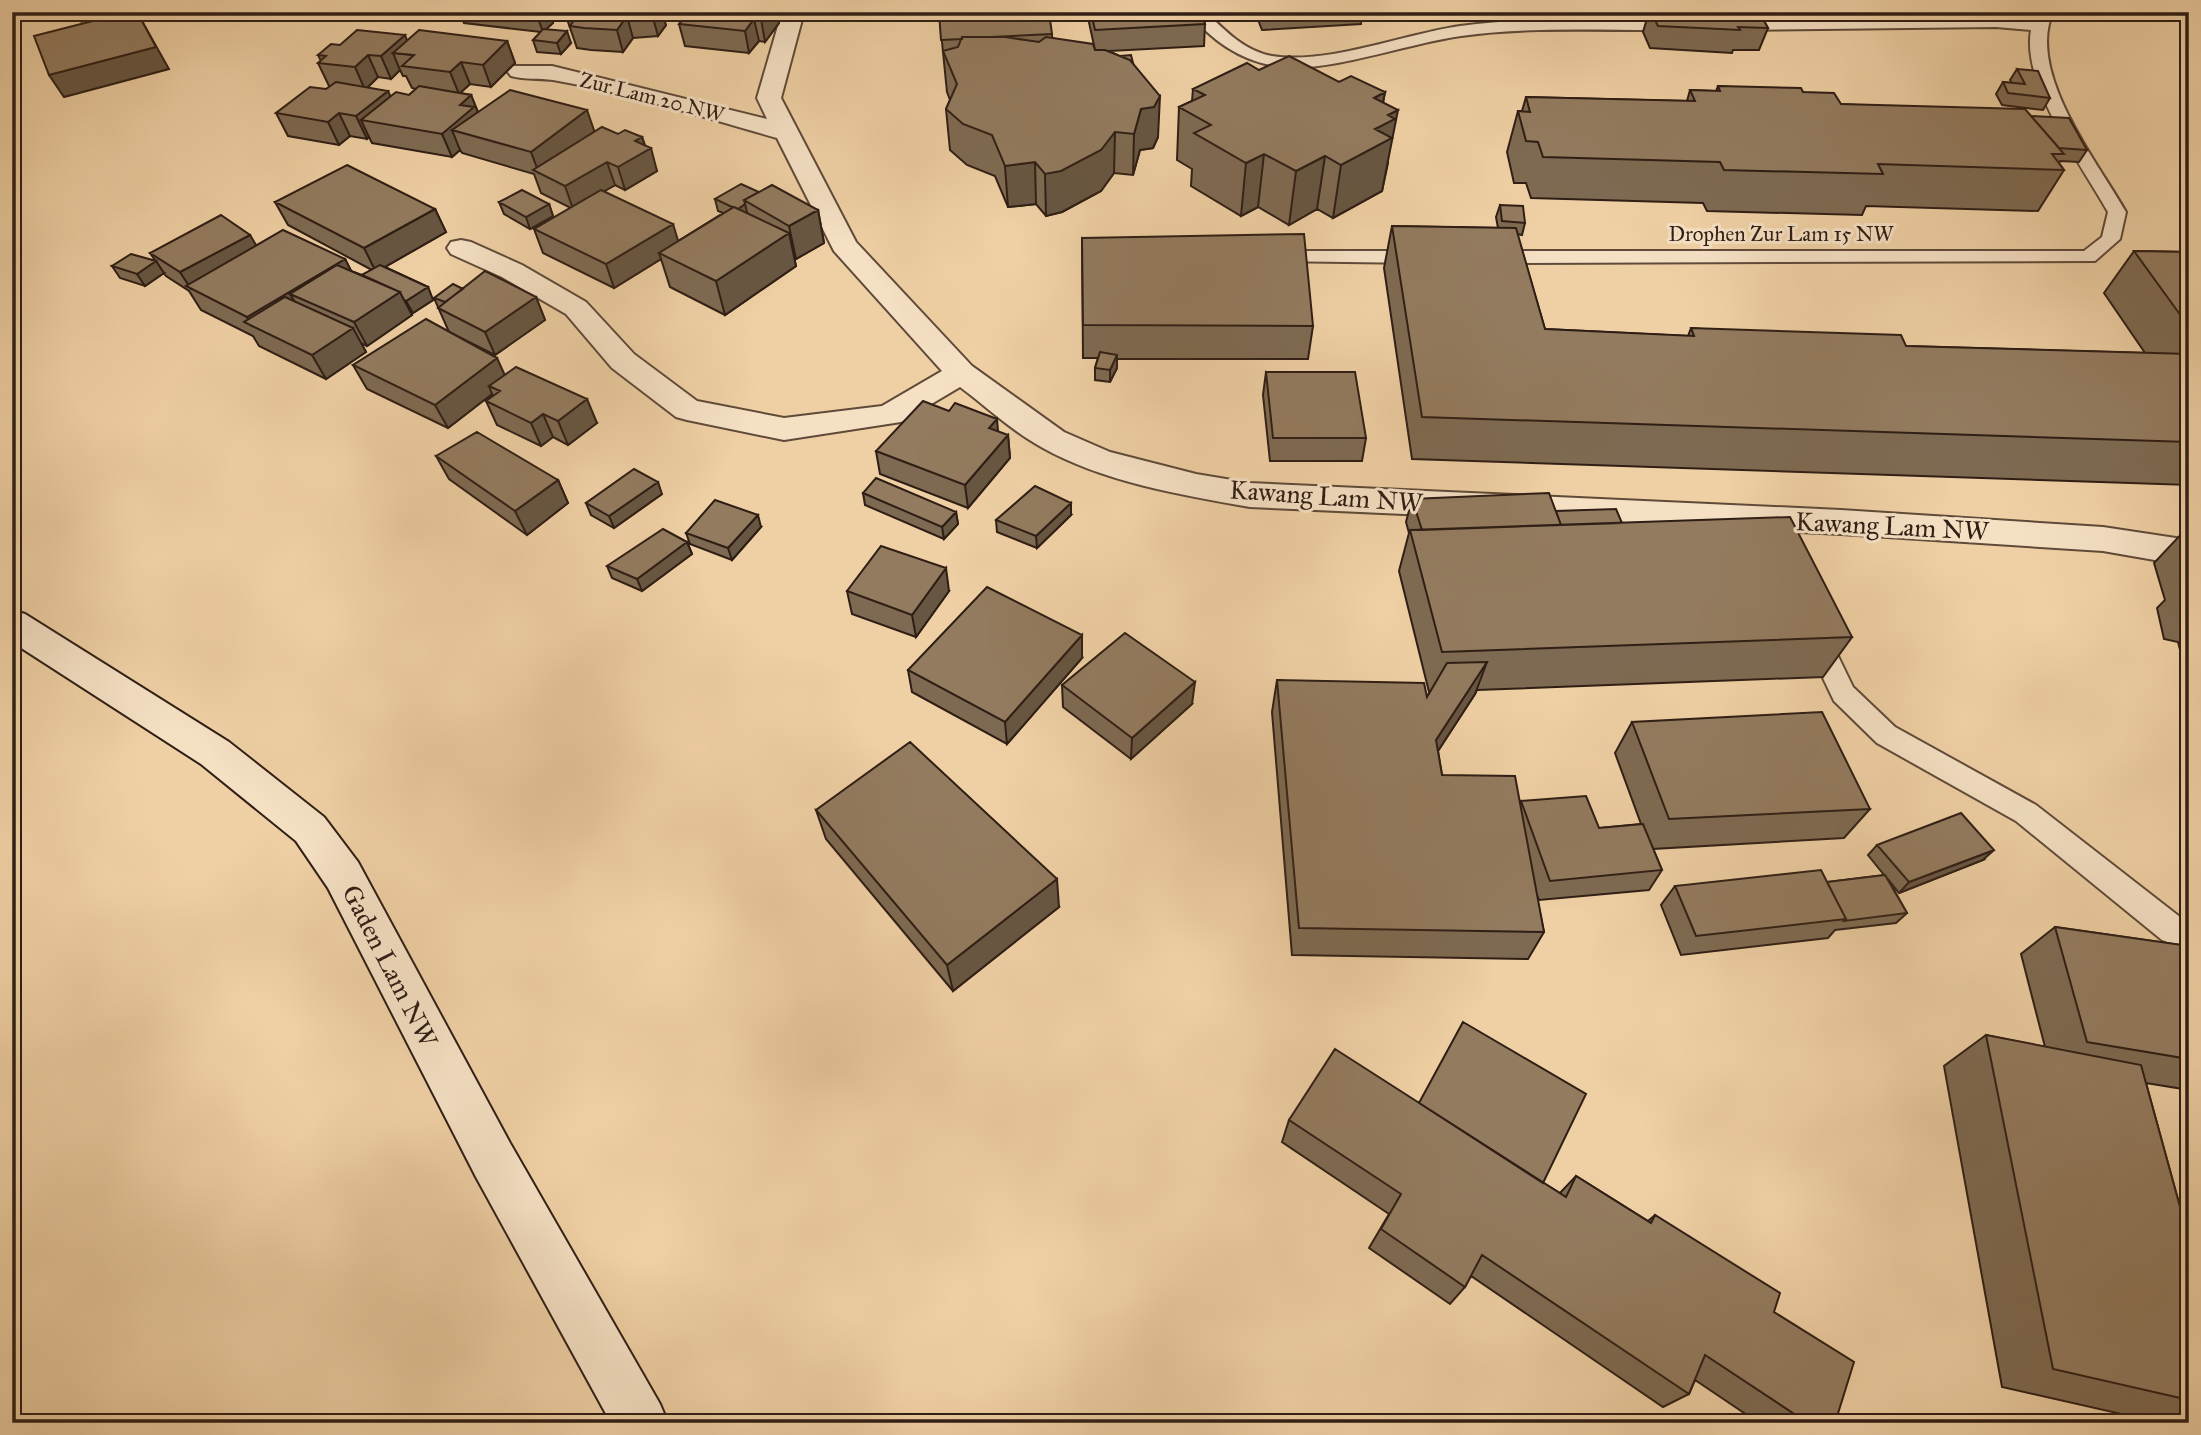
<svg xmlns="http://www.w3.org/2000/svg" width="2201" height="1435" font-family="'IM FELL Great Primer',serif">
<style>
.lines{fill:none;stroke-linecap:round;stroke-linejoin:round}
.service-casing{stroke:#5f4a39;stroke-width:4}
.minor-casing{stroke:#5f4a39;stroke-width:4}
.secondary-casing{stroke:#2f1e15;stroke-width:4}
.service{fill:#f5e0c4;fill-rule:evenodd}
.minor{fill:#f5e0c4;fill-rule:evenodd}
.secondary{fill:#f5e0c4;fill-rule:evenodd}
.wall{fill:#7e6a52;stroke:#2f1e15;stroke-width:2;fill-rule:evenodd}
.shaded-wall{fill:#675642;stroke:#2f1e15;stroke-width:2}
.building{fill:#937b5f;stroke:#2f1e15;stroke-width:2}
.labels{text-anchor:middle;stroke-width:6;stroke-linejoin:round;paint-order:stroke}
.far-street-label{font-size:21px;fill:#2f1e15;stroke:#f5e0c4}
.street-label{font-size:26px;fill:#2f1e15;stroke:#f5e0c4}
</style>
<rect width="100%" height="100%" fill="#efd0a4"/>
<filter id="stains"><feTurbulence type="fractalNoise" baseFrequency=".00286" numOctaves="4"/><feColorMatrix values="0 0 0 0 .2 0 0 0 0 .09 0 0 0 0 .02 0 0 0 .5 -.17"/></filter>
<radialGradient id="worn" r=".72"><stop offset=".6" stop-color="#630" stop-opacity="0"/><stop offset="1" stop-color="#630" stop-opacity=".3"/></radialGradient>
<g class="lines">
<g class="service-casing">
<path id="service" d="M 1189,12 L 1206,12 C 1225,31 1245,51 1272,56 C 1327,65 1404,34 1460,26 C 1532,16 1607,21 1679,20 L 1687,25 L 1679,30 C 1607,31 1532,26 1461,36 C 1409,43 1332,72 1283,67 C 1245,63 1213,43 1189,12 Z
M 2037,12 L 2053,12 C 2026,72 2097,161 2126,212 L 2120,239 L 2095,261 L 1490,263 L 1480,257 L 1490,251 L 2084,251 L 2102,237 L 2108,212 C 2082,165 2021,85 2031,30 L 1996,27 L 1731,30 L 1723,25 L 1731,20 L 1996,17 L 2033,21 Z
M 1269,251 L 1420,251 L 1430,257 L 1420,263 L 1262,261 L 1259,257 L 1262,253 Z
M 1816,626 L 1825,629 L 1853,687 L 1895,727 L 2036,805 L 2189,924 L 2189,950 L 2162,940 L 2016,821 L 1877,743 L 1834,701 L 1803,636 L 1807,629 Z"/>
</g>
<g class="minor-casing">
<path id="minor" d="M 80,12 L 102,12 L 103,23 L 100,28 L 84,28 Z
M 782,12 L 804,12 L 781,98 L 856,242 L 972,366 L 1064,432 L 1110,452 L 1196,474 L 1250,483 L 1841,510 L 2103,527 L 2189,540 L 2189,566 L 2103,551 L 1841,534 L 1250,507 C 1181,495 1104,482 1043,448 C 1013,432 987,407 960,387 L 901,422 L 784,440 L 687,420 L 676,417 L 612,368 L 566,314 L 502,277 L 451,254 L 447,248 L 451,242 L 461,240 L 471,242 L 522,265 L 586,302 L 634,354 L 697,401 L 784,418 L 882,406 L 942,371 L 834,251 L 777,138 C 703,117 628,93 553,80 C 539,78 525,80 511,76 L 507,71 L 511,66 L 552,66 L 767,119 L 757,98 Z"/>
</g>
<g class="secondary-casing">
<path id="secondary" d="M 12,610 L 25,614 L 229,742 L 324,817 L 358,862 L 510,1143 L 660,1404 L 668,1423 L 611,1423 L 476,1177 L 328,888 L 296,841 L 201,764 L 12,642 Z"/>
</g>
<use href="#service" class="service"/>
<use href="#minor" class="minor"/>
<use href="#secondary" class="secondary"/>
</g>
<path class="wall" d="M 460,12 L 666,12 L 667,16 L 664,20 L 666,25 L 658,36 L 633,38 L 623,52 L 591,50 L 577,48 L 567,19 L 565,20 L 552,19 L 553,23 L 546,29 L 571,43 L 561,54 L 537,52 L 533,40 L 541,32 L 464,23 Z
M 682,12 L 782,12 L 782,13 L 778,18 L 779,23 L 765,42 L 759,41 L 749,53 L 685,46 L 679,24 L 682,21 L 680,14 Z
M 939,12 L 1052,34 L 1052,38 L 1095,50 L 1088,18 L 1088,12 L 1201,12 L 1205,24 L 1204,46 L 1109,51 L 1133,63 L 1158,137 L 1153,148 L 1140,150 L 1133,175 L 1114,173 L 1101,191 L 1062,212 L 1046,216 L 1036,204 L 1008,207 L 995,176 L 967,165 L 950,150 L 946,109 L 950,100 L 947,92 Z
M 1255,12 L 1362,12 L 1361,24 L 1262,30 Z
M 1649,12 L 1759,12 L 1768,28 L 1759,50 L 1733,50 L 1732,53 L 1650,48 L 1643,32 Z
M 407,41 L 507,41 L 515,63 L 491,87 L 470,84 L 460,93 L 471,95 L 478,112 L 594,132 L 618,134 L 642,137 L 645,145 L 657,171 L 625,190 L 615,185 L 604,191 L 678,241 L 723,213 L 718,211 L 715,199 L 759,192 L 818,210 L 824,243 L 796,259 L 794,258 L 796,266 L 725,315 L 670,287 L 661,259 L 614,288 L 543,253 L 534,229 L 571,208 L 541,193 L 534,174 L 462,153 L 460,150 L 452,157 L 372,143 L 369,137 L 367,139 L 350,136 L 339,145 L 288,136 L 276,113 L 326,89 L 331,86 L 329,86 L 318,63 L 321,61 L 318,55 L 340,45 ZM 400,70 L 403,76 L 406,76 L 412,88 L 416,89 L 409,95 L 390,97 L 368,87 L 378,77 L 391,79 Z
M 2017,69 L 2050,98 L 2043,110 L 2002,105 L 1996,94 L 2003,82 L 2012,83 L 2010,80 Z
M 1259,70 L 1339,82 L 1385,92 L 1383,103 L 1388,163 L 1382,191 L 1333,218 L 1317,209 L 1289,225 L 1258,207 L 1241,216 L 1191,186 L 1192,169 L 1177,160 L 1179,107 L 1192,101 L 1193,89 Z
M 1718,86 L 1803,92 L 1841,104 L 2031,116 L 2087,150 L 2079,162 L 2060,161 L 2059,163 L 2064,170 L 2038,211 L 1866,206 L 1862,215 L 1707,211 L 1703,203 L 1531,198 L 1526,183 L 1514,183 L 1507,152 L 1518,111 L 1522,111 L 1526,97 L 1687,101 L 1690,90 L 1716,91 Z
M 275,202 L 435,209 L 446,232 L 385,267 L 428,287 L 433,300 L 413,313 L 410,312 L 412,315 L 367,346 L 361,343 L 366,352 L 326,379 L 259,346 L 253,336 L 201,310 L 189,291 L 166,276 L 150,253 L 257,245 L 345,259 L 351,271 L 362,275 L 372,270 L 288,225 Z
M 499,202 L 549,204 L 553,216 L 530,229 L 504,214 Z
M 1500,205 L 1525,223 L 1522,235 L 1517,234 L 1545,329 L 1688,336 L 1691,328 L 1906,346 L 2145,353 L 2104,293 L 2134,251 L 2189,252 L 2189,485 L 1412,459 L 1384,268 L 1392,226 L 1498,228 L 1496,217 Z
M 1082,238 L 1313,326 L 1308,359 L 1117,359 L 1117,368 L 1110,382 L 1095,380 L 1095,368 L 1098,358 L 1083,358 Z
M 112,266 L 164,273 L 145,286 L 120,278 Z
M 536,297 L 545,320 L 495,355 L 449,332 L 434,298 Z
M 353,365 L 505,375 L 597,423 L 568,445 L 553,437 L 541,446 L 497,425 L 486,401 L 493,395 L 492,394 L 448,428 L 367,389 Z
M 1266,372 L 1366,438 L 1362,461 L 1270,461 L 1263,395 Z
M 1008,435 L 1010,458 L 968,508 L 880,474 L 876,451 Z
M 436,456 L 558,480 L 568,503 L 527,535 L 449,479 Z
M 863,493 L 956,512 L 958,524 L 944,539 L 865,505 Z
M 662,494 L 614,528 L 591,515 L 586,503 Z
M 1412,499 L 1556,511 L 1622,523 L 1852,637 L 1823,677 L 1477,690 L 1475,694 L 1438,751 L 1442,775 L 1520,805 L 1521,801 L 1599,828 L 1641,824 L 1615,753 L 1632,722 L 1870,809 L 1844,838 L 1653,849 L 1662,870 L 1649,890 L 1539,900 L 1536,893 L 1544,932 L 1528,959 L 1292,955 L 1272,712 L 1277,680 L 1427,697 L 1430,691 L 1429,692 L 1399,571 L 1409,533 L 1406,522 Z
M 1071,515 L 1037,548 L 997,532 L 996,520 Z
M 761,527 L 732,560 L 690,544 L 686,533 Z
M 2185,530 L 2189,531 L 2189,685 L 2178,642 L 2164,639 L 2157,608 L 2165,600 L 2154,563 Z
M 687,542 L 692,554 L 642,591 L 612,578 L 607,566 Z
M 847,591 L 949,591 L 916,637 L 852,614 Z
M 1082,658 L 1007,744 L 912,692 L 908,670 Z
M 1062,685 L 1192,704 L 1131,759 L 1063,707 Z
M 2189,711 L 2189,754 L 2181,718 Z
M 816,810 L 1059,907 L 953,991 L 826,839 Z
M 1877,845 L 1983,860 L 1899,893 L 1888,879 L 1907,913 L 1896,923 L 1835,930 L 1828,938 L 1681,955 L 1661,905 L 1675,886 L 1827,882 L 1884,875 L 1868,855 Z
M 2055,927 L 2189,946 L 2189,1090 L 2146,1083 L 2185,1225 L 2189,1225 L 2189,1423 L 2161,1423 L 2002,1387 L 1944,1066 L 1986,1035 L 2045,1047 L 2021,954 Z
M 1289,1120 L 1543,1183 L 1560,1193 L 1576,1176 L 1648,1221 L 1655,1215 L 1774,1312 L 1808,1423 L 1759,1423 L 1695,1380 L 1689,1394 L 1663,1407 L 1471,1276 L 1465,1287 L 1450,1304 L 1369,1248 L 1389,1214 L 1282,1142 Z"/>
<path class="shaded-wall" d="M 137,12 L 169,69 L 64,97 L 49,75 Z
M 548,12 L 549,12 L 553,23 L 543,32 L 539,21 Z
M 653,12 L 666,12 L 667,16 L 664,20 L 666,25 L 658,36 L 652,14 Z
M 766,12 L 782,13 L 778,18 L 779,23 L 765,42 L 761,19 Z
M 627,16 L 633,38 L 623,52 L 617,30 Z
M 754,19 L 759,41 L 749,53 L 745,31 Z
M 567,31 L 571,43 L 561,54 L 557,43 Z
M 405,35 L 413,55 L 393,53 L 400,70 L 391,79 L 381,56 Z
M 507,41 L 515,63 L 491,87 L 483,65 Z
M 368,55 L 378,77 L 365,90 L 355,67 Z
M 461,62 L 470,84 L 459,94 L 450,72 Z
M 388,91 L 398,113 L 361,120 L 369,137 L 367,139 L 356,116 Z
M 1385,92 L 1378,128 L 1388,115 L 1398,110 L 1382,191 L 1333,218 L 1341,165 L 1374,98 Z
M 471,95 L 480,118 L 452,130 L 460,150 L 452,157 L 442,134 L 460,105 Z
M 1160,96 L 1158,137 L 1153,148 L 1140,150 L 1133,175 L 1134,134 L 1141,109 Z
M 587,110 L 595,133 L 539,173 L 531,152 Z
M 339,113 L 350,136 L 339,145 L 328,122 Z
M 1115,132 L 1114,173 L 1101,191 L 1062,212 L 1046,216 L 1045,174 Z
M 642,137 L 646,150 L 651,148 L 657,171 L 625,190 L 618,167 L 635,141 Z
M 1264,154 L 1258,207 L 1241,216 L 1246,163 Z
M 1325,156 L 1317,209 L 1289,225 L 1296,171 Z
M 607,162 L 615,185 L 573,209 L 565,186 Z
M 1035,162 L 1036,204 L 1008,207 L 1005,166 Z
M 549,204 L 553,216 L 530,229 L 526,217 Z
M 745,204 L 748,216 L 737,209 Z
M 435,209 L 446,232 L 376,272 L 364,248 Z
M 818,210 L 824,243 L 796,259 L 789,226 Z
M 673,224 L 680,247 L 659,253 L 661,259 L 614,288 L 606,264 Z
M 789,233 L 796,266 L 725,315 L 716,281 Z
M 250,235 L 264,258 L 191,289 L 180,272 Z
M 345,259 L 357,282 L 290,294 L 303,315 L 252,326 L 247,317 Z
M 156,261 L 164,273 L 145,286 L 137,274 Z
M 428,287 L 433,300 L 413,313 L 406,301 Z
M 400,292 L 412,315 L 367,346 L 354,322 Z
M 536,297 L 545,320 L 495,355 L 485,332 Z
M 353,328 L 366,352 L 326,379 L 312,355 Z
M 1117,355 L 1117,368 L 1110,382 L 1110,370 Z
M 497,358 L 508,382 L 489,386 L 492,394 L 448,428 L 435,405 Z
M 587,399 L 597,423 L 568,445 L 558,421 Z
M 543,414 L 553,437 L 541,446 L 531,423 Z
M 997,419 L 999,442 L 989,428 Z
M 1008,435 L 1010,458 L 968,508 L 965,485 Z
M 558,480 L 568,503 L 527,535 L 515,511 Z
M 658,482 L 662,494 L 614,528 L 609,516 Z
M 1071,503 L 1071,515 L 1037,548 L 1036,536 Z
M 956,512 L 958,524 L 944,539 L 942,527 Z
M 758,515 L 761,527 L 732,560 L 728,548 Z
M 687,542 L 692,554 L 642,591 L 637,579 Z
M 946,568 L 949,591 L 916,637 L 912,615 Z
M 1082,635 L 1082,658 L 1007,744 L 1005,722 Z
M 1487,662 L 1475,694 L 1425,771 L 1436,740 Z
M 1195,682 L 1192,704 L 1131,759 L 1132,738 Z
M 1994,850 L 1983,860 L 1899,893 L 1909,882 Z
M 1057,879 L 1059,907 L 953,991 L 947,965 Z"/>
<path class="building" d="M 128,12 L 137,12 L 156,47 L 49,75 L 34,36 Z
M 469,12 L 548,12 L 539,21 Z
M 580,12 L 653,12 L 652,14 L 627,16 L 617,30 L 584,28 L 570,26 Z
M 682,12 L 766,12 L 761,19 L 754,19 L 745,31 L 679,24 L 687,15 L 680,14 Z
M 939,12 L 1049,12 L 1052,34 L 991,37 L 962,37 L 962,39 L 941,40 Z
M 1091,12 L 1201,12 L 1205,24 L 1095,30 Z
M 1651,12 L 1759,12 L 1768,28 L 1738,27 L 1740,30 L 1658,26 Z
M 543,29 L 567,31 L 557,43 L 533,40 Z
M 357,30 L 405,35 L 381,56 L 368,55 L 355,67 L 318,63 L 326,56 L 318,55 L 331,44 L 340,45 Z
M 419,30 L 507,41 L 483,65 L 461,62 L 450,72 L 402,66 L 414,55 L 393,53 Z
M 962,37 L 1005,37 L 1039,42 L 1046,37 L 1093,44 L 1095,50 L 1105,50 L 1130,60 L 1160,96 L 1154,107 L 1141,109 L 1134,134 L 1115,132 L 1101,150 L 1061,171 L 1045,174 L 1035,162 L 1005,166 L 992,135 L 963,124 L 946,109 L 957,84 L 943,51 L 958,47 Z
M 1131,55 L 1133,63 L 1130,60 L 1120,56 Z
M 1289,56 L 1339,82 L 1351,76 L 1385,92 L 1374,98 L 1398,110 L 1388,115 L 1395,119 L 1375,129 L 1392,138 L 1341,165 L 1325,156 L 1296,171 L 1264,154 L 1246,163 L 1194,133 L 1211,125 L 1179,107 L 1205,95 L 1193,89 L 1247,63 L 1259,70 Z
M 2017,69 L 2038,71 L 2050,98 L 2008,93 L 2003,82 L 2025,84 Z
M 336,82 L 388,91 L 356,116 L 339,113 L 328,122 L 276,113 L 310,87 L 326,89 Z
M 419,86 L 471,95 L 460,105 L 474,107 L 442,134 L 361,120 L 396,92 L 409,95 Z
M 1718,86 L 1801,88 L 1803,92 L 1834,93 L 1841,104 L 2025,109 L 2064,154 L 2052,154 L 2064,170 L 1878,164 L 1883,174 L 1724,170 L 1720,162 L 1543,157 L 1538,142 L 1526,141 L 1518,111 L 1530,112 L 1526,97 L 1695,101 L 1690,90 L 1720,91 Z
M 510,90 L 587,110 L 531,152 L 452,130 Z
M 2031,116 L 2069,118 L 2087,150 L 2059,148 Z
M 602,127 L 618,134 L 625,130 L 642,137 L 635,141 L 651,148 L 618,167 L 607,162 L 565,186 L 533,170 Z
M 347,165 L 435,209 L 364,248 L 275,202 Z
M 741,184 L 759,192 L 744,200 L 745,204 L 738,209 L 734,207 L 732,207 L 715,199 Z
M 772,185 L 818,210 L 789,226 L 744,200 Z
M 522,190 L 549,204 L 526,217 L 499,202 Z
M 601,190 L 673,224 L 606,264 L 534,229 Z
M 1500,205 L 1523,206 L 1525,223 L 1502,221 Z
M 734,207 L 789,233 L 716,281 L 659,253 Z
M 221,215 L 250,235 L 180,272 L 150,253 Z
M 1392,226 L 1516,228 L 1545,329 L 1694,336 L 1691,328 L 1901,335 L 1906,346 L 2189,354 L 2189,442 L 1422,417 Z
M 283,230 L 345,259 L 247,317 L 186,286 Z
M 1304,234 L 1313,326 L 1083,325 L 1082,238 Z
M 2134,251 L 2189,252 L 2189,327 Z
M 131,254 L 156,261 L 137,274 L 112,266 Z
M 337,265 L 400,292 L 354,322 L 290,294 Z
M 380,265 L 428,287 L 406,301 L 404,300 L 400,292 L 362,275 Z
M 485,271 L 536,297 L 485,332 L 438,308 Z
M 453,284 L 463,289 L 445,302 L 434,298 Z
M 285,297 L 353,328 L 312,355 L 244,322 Z
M 426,319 L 497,358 L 435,405 L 353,365 Z
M 1100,352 L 1117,355 L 1110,370 L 1095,368 Z
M 516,367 L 587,399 L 558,421 L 543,414 L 531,423 L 486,401 L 500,391 L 489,386 Z
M 1266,372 L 1355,372 L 1366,438 L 1273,438 Z
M 923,401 L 949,411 L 955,403 L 997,419 L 989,428 L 1008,435 L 965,485 L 876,451 Z
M 477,432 L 558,480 L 515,511 L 436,456 Z
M 634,469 L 658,482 L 609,516 L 586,503 Z
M 876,478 L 956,512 L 942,527 L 863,493 Z
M 1035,486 L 1071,503 L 1036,536 L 996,520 Z
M 1549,493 L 1561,525 L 1422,530 L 1412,499 Z
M 715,500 L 758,515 L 728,548 L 686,533 Z
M 1616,509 L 1622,523 L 1561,525 L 1556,511 Z
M 1790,517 L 1852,637 L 1442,652 L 1410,530 Z
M 663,529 L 687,542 L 637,579 L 607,566 Z
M 2185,530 L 2189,531 L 2189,542 Z
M 881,546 L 946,568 L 912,615 L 847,591 Z
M 987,587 L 1082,635 L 1005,722 L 908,670 Z
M 1125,633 L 1195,682 L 1132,738 L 1062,685 Z
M 1487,662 L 1436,740 L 1442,775 L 1515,776 L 1544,932 L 1299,928 L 1277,680 L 1424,683 L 1427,697 L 1447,663 Z
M 1822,712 L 1870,809 L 1669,819 L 1632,722 Z
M 910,742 L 1057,879 L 947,965 L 816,810 Z
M 1586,796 L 1599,828 L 1643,824 L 1662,870 L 1550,881 L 1521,801 Z
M 1961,813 L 1994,850 L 1909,882 L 1877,845 Z
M 1821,870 L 1846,919 L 1696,936 L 1675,886 Z
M 1885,875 L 1907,913 L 1844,921 L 1846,919 L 1827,882 Z
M 2055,927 L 2189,946 L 2189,1059 L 2087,1042 Z
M 1463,1022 L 1586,1094 L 1543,1183 L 1419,1103 Z
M 1986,1035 L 2141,1065 L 2185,1225 L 2189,1225 L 2189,1400 L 2053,1369 Z
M 1335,1049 L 1566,1197 L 1576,1176 L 1651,1223 L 1655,1215 L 1780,1293 L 1774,1312 L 1854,1362 L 1835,1423 L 1808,1423 L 1705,1355 L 1689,1394 L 1482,1255 L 1465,1287 L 1381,1229 L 1401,1194 L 1289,1120 Z"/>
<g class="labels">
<g class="far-street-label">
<text transform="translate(652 97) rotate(14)" y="7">Zur Lam 20 NW</text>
<text x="1781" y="241">Drophen Zur Lam 15 NW</text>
</g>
<g class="street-label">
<text transform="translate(1326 496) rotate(4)" y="9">Kawang Lam NW</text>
<text transform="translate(1892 526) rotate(3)" y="9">Kawang Lam NW</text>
<text transform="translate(390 966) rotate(63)" y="9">Gaden Lam NW</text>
</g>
</g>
<rect width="2201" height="1435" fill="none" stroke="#efd0a4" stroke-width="42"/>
<rect x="14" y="14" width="2173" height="1407" fill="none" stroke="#2f1e15" stroke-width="3.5"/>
<rect x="21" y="21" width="2159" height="1393" fill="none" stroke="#2f1e15" stroke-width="2"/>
<rect width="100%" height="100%" filter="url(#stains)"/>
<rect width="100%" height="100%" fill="url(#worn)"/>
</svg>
